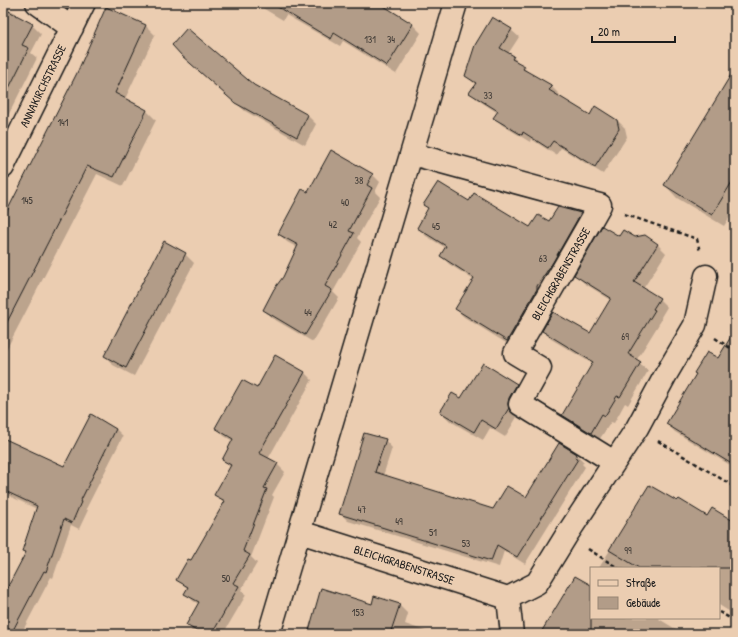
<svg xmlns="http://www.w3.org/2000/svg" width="738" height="637" font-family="'Patrick Hand',sans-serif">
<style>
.shadow{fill:#0003}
.building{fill:#b29c88;stroke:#1c1c1c}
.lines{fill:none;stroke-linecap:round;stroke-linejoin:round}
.minor-casing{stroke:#1c1c1c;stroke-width:25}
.path{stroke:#1c1c1c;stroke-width:2.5;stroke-dasharray:4 3;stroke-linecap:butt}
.minor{stroke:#ebcdb1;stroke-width:22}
.labels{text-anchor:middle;stroke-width:4;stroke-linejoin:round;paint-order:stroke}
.number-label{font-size:10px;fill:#423c37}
.street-label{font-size:12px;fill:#1c1c1c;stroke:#ebcdb1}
</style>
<rect width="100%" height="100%" fill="#ebcdb1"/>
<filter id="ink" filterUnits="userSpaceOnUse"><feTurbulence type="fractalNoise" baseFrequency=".025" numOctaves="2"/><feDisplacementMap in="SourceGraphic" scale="8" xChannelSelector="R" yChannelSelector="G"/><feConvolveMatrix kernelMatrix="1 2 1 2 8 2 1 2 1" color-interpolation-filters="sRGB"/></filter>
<g filter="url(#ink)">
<path class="shadow" d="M 254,3 L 377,3 L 413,25 L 421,33 L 396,74 L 343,41 L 340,46 L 286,15 L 283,20 Z
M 3,7 L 14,12 L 20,18 L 32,25 L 41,34 L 31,53 L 37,58 L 3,126 Z
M 107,8 L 146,26 L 155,35 L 125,99 L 147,111 L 156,120 L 123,186 L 97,174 L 3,356 L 3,221 L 78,73 Z
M 511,30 L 519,37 L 508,54 L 513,57 L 531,75 L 552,87 L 560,95 L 558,96 L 590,116 L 617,120 L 625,128 L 627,137 L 603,174 L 561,148 L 556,155 L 531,139 L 530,142 L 502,125 L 494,117 L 498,113 L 478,100 L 471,93 L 476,85 L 466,76 Z
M 192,65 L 254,86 L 308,116 L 316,124 L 305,145 L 245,111 Z
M 735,73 L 735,209 L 724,226 L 677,198 L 665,185 Z
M 372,174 L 380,182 L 375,192 L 380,197 L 357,238 L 361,242 L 333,292 L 339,298 L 313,342 L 272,318 L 264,310 L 281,283 L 298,248 L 287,242 L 279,234 L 308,194 Z
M 469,202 L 531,229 L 580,214 L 588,222 L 516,349 L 464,317 L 456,309 L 474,280 L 449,264 L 441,256 L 446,248 L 426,236 L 418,228 L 429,210 L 425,205 Z
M 644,236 L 658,245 L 666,253 L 643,289 L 659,299 L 667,307 L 661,317 L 662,319 L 636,361 L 648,371 L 628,405 L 625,403 L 614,423 L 611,422 L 599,440 L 571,423 L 563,415 L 593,364 L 551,339 L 543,331 L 590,334 L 611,300 L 584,283 L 576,275 L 619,237 L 634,238 Z
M 185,254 L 194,263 L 134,376 L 113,365 L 105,356 Z
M 735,331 L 735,468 L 675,432 L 667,424 L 718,359 Z
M 276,356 L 305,373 L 312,380 L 268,459 L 277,464 L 285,472 L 272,495 L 274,497 L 251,557 L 257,563 L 241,590 L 246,595 L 223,634 L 189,634 L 192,629 L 188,625 L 199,604 L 193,601 L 186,593 L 188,589 L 177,579 L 191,562 L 225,504 L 216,495 L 231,468 L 223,460 L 233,441 L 224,436 L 217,428 L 257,390 Z
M 516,385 L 525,393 L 516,413 L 517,417 L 505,437 L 490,428 L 483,440 L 450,421 L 441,412 L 461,400 Z
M 91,415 L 116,429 L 123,436 L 86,509 L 88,510 L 79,529 L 71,525 L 53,578 L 51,577 L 21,634 L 3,634 L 3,598 L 26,554 L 23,551 L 37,509 L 3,493 L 3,450 L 64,468 Z
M 385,440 L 392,448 L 383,476 L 493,510 L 526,498 L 560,444 L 577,455 L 584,462 L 582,464 L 585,467 L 525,564 L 504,551 L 499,567 L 348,521 L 341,514 Z
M 649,486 L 678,503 L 708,518 L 735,523 L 735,615 L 719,605 L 719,568 L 599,568 Z
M 591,582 L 591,618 L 660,618 L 659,619 L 684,634 L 541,634 Z
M 372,605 L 399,605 L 408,614 L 405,624 L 434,634 L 309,634 Z"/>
<path class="building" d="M 271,3 L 379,3 L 413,24 L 387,66 L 334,33 L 331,39 Z
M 106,7 L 146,25 L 115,93 L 147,110 L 114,177 L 87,166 L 3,330 L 3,219 L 77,73 Z
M 3,8 L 33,24 L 22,45 L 29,48 L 3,100 Z
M 492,17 L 512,29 L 500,48 L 514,56 L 512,59 L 525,66 L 523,69 L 553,86 L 549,90 L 590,115 L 595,106 L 617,120 L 619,129 L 595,167 L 553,141 L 548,148 L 523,132 L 522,135 L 493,118 L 498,111 L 469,93 L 476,83 L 465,76 L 475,45 Z
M 187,28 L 254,85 L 308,115 L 297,137 L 235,103 L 182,56 L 172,45 Z
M 735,68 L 735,177 L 712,215 L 664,185 Z
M 331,150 L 373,174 L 367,185 L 372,188 L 349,231 L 354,233 L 325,286 L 332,290 L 305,335 L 263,310 L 274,289 L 283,277 L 298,245 L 278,234 L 302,189 L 308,192 Z
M 438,182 L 469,201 L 474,193 L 530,227 L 538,215 L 549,221 L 558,207 L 581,213 L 553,262 L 537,286 L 537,289 L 507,341 L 455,309 L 474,278 L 440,256 L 446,246 L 417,228 L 428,208 L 423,205 Z
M 602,226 L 619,236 L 623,230 L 635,237 L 645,235 L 658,244 L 634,282 L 660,298 L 653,309 L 655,310 L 628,354 L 641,362 L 620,397 L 617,396 L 605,416 L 602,414 L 591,433 L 562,415 L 593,362 L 542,331 L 553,312 L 590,333 L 611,298 L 574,275 Z
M 164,241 L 186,253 L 126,368 L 104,356 Z
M 735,330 L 735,466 L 666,424 L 696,374 L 694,373 L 707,352 L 718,358 Z
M 275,355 L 305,372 L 259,453 L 278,463 L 264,488 L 267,489 L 243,551 L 250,555 L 233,583 L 239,586 L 212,634 L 202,634 L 186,625 L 199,602 L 184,594 L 188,587 L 176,580 L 188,559 L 191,560 L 225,501 L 214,495 L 231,465 L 222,460 L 233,439 L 215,428 L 242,380 L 257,388 Z
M 483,363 L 517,384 L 509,398 L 508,404 L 509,408 L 496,429 L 481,420 L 474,432 L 440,412 L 452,393 L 461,398 Z
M 91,414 L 116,429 L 80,502 L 81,502 L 72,523 L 64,519 L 46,572 L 44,571 L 11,634 L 3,634 L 3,596 L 26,552 L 22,551 L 37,506 L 3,490 L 3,438 L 64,466 Z
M 364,433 L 386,439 L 375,472 L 493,509 L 507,486 L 526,497 L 559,443 L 577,454 L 575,457 L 578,459 L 517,557 L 497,545 L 491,561 L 339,514 Z
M 649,485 L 677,501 L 679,499 L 707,516 L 712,508 L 735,522 L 735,568 L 639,568 L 609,550 Z
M 575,576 L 591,585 L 591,634 L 540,634 Z
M 321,588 L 372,604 L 374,596 L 400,604 L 390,634 L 308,634 Z"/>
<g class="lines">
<g class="minor-casing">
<path id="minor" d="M 37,3 L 72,28
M 412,154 L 600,205 L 515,353 L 540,368 L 520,404 L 614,462
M 3,167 L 84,3
M 300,532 L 508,598
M 269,634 L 456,3
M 512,634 L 508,598 L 537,583 L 566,536 L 637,428 L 665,376 L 695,325 L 706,276"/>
</g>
<path class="path" d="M 624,214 L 697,239 L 700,252
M 715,338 L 735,351
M 658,441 L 735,487
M 588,549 L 618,568
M 719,612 L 735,621"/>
<use href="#minor" class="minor"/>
</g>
</g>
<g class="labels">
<g class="number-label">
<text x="370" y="43">131</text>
<text x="391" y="43">34</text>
<text x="488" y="99">33</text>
<text x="63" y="126">141</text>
<text x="359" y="184">38</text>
<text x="27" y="204">145</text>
<text x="345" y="206">40</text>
<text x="333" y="228">42</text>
<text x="436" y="230">45</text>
<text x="543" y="262">63</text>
<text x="308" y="316">44</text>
<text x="625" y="340">69</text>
<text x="362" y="513">47</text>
<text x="399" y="525">49</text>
<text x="433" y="536">51</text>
<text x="466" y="547">53</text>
<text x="628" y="554">99</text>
<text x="226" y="582">50</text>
<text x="358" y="616">153</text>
</g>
<g class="street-label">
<text transform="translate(43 86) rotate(-64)" y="4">ANNAKIRCHSTRASSE</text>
<text transform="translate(561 274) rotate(-60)" y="4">BLEICHGRABENSTRASSE</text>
<text transform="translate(404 565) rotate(18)" y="4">BLEICHGRABENSTRASSE</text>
</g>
</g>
<rect width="738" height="637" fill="none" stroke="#ebcdb1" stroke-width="16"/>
<rect x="8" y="8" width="722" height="621" fill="none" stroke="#1c1c1c" stroke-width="1.5" filter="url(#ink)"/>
<rect x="590" y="567" width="130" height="52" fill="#ebcdb1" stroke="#988675"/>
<rect x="598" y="580" width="20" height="6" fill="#ebcdb1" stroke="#988675"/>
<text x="626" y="587" font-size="12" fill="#1c1c1c">Straße</text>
<rect x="598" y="597" width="20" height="12" fill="#b29c88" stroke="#988675"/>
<text x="626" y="607" font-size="12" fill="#1c1c1c">Gebäude</text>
<path d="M592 36v6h83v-6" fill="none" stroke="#1c1c1c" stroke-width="2"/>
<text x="598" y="36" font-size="12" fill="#1c1c1c" stroke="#ebcdb1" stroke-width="3" paint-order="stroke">20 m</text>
</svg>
